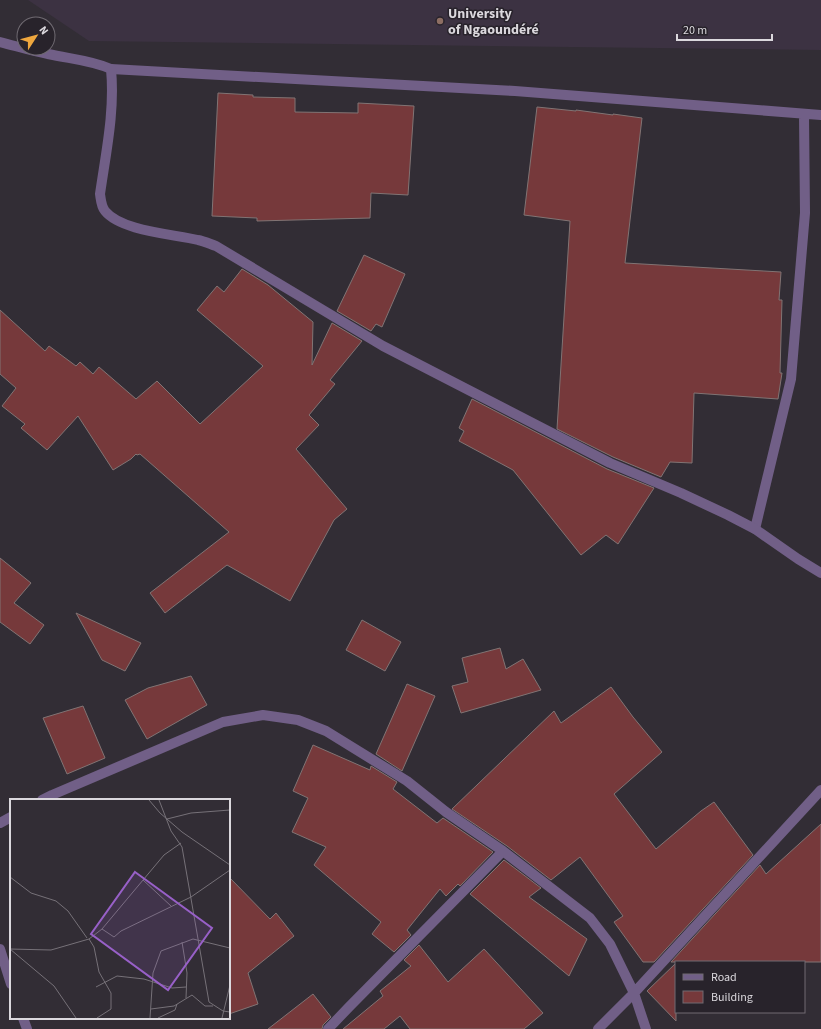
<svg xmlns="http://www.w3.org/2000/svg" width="821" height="1029" font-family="'Source Sans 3',sans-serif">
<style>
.education{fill:#3c3242}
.building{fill:#76393b;stroke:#817474}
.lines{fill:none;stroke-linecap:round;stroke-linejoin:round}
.minor{stroke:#715f87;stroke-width:10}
.tertiary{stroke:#715f87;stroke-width:10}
.education-dot{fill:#8d6e63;stroke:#28232b;stroke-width:1.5}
.labels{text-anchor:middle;stroke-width:3;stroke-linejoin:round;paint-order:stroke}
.poi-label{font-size:14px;font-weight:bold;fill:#dbd8dd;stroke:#28232b;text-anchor:start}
.inset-road{fill:none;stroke:#767178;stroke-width:1}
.view{fill:#9860c8;fill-opacity:0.15;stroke:#9860c8;stroke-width:2}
.inset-edge{fill:none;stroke:#dbd8dd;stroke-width:2}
</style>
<rect width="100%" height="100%" fill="#322d35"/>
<path class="education" d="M 28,0 L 821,0 L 821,50 L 89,41 Z"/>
<path class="building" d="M 218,93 L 253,95 L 253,97 L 295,98 L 295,112 L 358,113 L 358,103 L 414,106 L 408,195 L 371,193 L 370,218 L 257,221 L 257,218 L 212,216 Z
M 537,107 L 576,111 L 576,110 L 613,115 L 613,114 L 642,118 L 625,263 L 781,272 L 779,300 L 782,300 L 780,373 L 782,373 L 778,399 L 694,393 L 692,463 L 670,462 L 661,477 L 613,457 L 557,429 L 570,221 L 524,215 Z
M 364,255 L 405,274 L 382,327 L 376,324 L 371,331 L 337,311 Z
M 242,269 L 268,285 L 313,322 L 312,365 L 332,323 L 362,341 L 330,380 L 335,384 L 309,415 L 319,425 L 296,449 L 347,509 L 334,520 L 290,601 L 227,565 L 165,613 L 150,593 L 229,532 L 140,454 L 137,455 L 136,454 L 131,459 L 113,470 L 78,416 L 47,450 L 21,428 L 25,424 L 2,406 L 16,388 L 0,374 L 0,310 L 45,351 L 49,346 L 76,366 L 80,362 L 93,374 L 99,367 L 136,399 L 157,381 L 200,424 L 263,366 L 197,310 L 217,286 L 224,292 Z
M 472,399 L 607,469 L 654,488 L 618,544 L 606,535 L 581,555 L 513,470 L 459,441 L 464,431 L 459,428 Z
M 0,558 L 31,583 L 14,603 L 44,625 L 30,644 L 0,622 Z
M 76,613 L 141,643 L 125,671 L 102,660 Z
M 362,620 L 401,642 L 385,671 L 346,650 Z
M 500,648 L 506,669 L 523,659 L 541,690 L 461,713 L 452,686 L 468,682 L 462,658 Z
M 191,676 L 207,705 L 147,739 L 125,700 L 148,688 Z
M 407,684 L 435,696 L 402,771 L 376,754 Z
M 611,687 L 633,717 L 662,752 L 614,794 L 656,849 L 701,811 L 714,802 L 753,855 L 654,962 L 643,962 L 614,922 L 623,916 L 580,857 L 551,880 L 507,846 L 452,809 L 554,711 L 561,723 Z
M 83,706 L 105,758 L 67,774 L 43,718 Z
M 313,745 L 370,770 L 371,766 L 397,782 L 393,789 L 437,823 L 443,818 L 493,852 L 460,886 L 458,884 L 446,896 L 440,889 L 407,930 L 411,935 L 394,952 L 372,934 L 381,922 L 314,865 L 326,847 L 292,832 L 308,798 L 293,791 Z
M 821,824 L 821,962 L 671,962 L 760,865 L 766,874 Z
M 504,860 L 541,888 L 529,897 L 587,939 L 569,976 L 470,894 Z
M 229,877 L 270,919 L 276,913 L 294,936 L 248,973 L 258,1004 L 229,1014 Z
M 419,945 L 448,982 L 484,949 L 543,1013 L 524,1029 L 410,1029 L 400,1016 L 384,1029 L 343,1029 L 383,996 L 380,991 L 411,966 L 404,960 Z
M 676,963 L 676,1021 L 647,991 Z
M 313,994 L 331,1017 L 323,1025 L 322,1029 L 268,1029 Z"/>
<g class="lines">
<path class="minor" d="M 111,69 L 515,91 L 821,115
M 755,529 L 791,379 L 805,213 L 804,115
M 42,800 L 52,795 L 223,722 L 263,715 L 298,720 L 326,731 L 407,781 L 446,812 L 503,851 L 590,918 L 610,944 L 634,993 L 646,1029
M 0,823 L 11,817
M 0,949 L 11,984
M 23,1018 L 27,1029
M 328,1029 L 349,1007 L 503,851
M 598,1029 L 634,993 L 821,790"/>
<path class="tertiary" d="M 0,42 C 16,46 32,51 48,54 C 70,59 90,60 111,69 C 115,111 106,152 100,194 C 101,200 101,206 105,211 C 121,231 173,234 198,240 C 204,241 210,244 216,246 L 383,346 L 610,463 L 681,493 L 728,515 L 755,529 L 798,559 L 821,573"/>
</g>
<circle class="education-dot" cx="440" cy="21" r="4"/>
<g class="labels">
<g class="poi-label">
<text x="448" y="18">University<tspan x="448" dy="16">of Ngaoundéré</tspan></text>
</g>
</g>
<g transform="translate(10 799)">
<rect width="220" height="220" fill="#322d35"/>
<path class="inset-road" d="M 139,1 L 150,14 L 172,33 L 220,66M 149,1 L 161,32 L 172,48 L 199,203 L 213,212 L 220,213M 157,20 L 181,14 L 220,11M 0,78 L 21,94 L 46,102 L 58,112 L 77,139M 133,81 L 161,107M 92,130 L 104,138 L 111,132 L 181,98 L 220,71M 79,140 L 92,130 L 154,56 L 171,44M 172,143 L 177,174 L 176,199M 0,150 L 41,151 L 79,140 L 84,148 L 89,173 L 101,194 L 101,210 L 87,219M 0,150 L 44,187 L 66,219M 86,188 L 107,177 L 134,180 L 162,189 L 176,188M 141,210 L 164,207 L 182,196 L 195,207 L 203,207M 140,219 L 143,174 L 151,152 L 183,140 L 220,149M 148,219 L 165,211 L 167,205M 212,219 L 220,186"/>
<path class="view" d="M 125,73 L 202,129 L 158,191 L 81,135 Z"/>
<rect width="220" height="220" class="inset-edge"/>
</g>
<rect x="675" y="961" width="130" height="52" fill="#28232b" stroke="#706b72"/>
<rect x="683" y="974" width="20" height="6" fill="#715f87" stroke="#706b72"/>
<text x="711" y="981" font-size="12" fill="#dbd8dd">Road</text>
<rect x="683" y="991" width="20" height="12" fill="#76393b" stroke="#706b72"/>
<text x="711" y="1001" font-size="12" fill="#dbd8dd">Building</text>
<g transform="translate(36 36) rotate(54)"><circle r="19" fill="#28232b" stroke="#706b72"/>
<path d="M0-3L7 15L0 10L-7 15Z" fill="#efa73e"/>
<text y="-6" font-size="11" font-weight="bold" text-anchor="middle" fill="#dbd8dd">N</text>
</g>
<path d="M677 34v6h95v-6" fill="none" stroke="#dbd8dd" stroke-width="2"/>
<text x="683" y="34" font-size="12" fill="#dbd8dd" stroke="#28232b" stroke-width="3" paint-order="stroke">20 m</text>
</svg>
